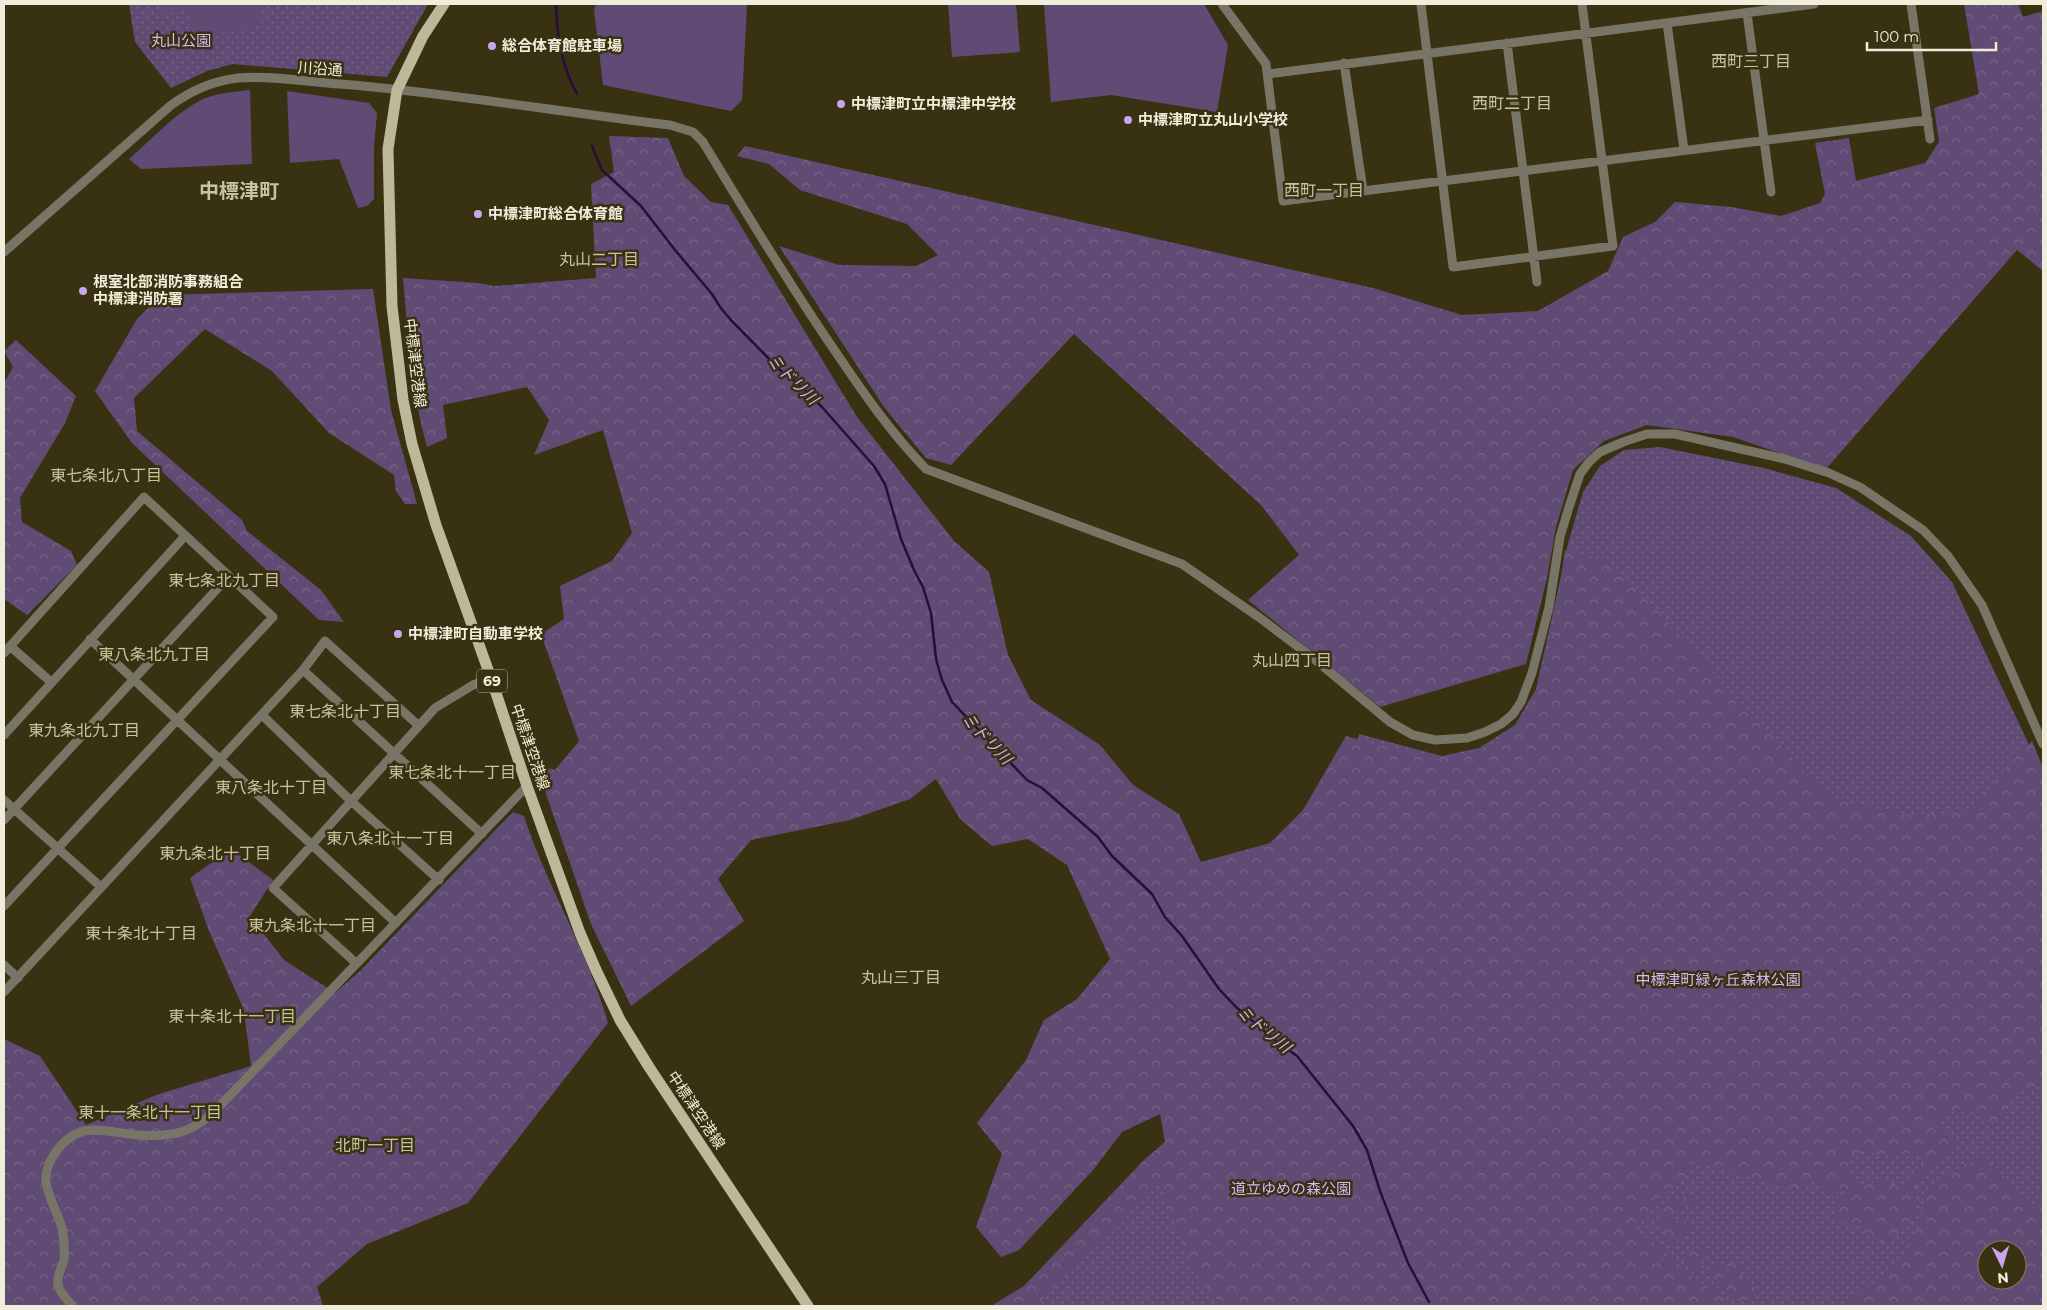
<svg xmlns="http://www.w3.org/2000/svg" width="2047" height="1310" font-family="Montserrat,'Noto Sans JP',sans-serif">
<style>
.grass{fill:url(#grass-dots);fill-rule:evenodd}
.forest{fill:url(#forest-crowns);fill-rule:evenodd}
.garden{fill:#604b75}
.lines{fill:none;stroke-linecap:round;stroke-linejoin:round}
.stream{stroke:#270e3c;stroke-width:2.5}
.minor{stroke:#787566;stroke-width:9}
.major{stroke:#bdb899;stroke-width:11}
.poi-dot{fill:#c9a5ee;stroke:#383212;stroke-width:2}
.labels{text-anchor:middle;stroke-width:5;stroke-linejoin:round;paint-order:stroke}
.shield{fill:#383212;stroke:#b9b59f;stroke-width:1}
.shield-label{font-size:14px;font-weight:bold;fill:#f0eddb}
.park-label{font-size:15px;fill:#d6b7f7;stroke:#383212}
.poi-label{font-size:15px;font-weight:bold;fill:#f0eddb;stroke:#383212;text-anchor:start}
.street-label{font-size:15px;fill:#f0eddb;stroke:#383212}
.neighbourhood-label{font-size:16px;fill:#c9c29e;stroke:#383212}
.water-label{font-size:16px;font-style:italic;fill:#d2acfa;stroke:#383212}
.district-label{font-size:20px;font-weight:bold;fill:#c9c29e;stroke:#383212}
</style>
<defs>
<pattern id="grass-dots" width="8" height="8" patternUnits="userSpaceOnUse" patternTransform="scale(1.25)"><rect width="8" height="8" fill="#604b75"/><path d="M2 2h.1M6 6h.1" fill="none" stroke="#776588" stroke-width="1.8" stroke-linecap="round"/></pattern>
<pattern id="forest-crowns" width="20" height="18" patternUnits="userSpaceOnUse" patternTransform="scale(1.25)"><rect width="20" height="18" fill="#604b75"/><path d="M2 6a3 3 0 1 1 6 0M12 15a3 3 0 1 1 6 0" fill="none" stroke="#776588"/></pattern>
</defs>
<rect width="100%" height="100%" fill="#383212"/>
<path class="grass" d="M 129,4 L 428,4 L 387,77 L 233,64 L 207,71 L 171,88 L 135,42 Z
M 1660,447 L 1764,468 L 1836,488 L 1911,536 L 1952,582 L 2032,751 L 2043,777 L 2043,1306 L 1019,1306 L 1285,1025 L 1359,734 L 1442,756 L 1479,748 L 1515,725 L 1536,689 L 1569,540 L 1583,492 L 1600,466 L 1624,450 ZM 1987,1250 L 2017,1250 L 2017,1280 L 1987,1280 Z"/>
<path class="forest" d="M 1964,4 L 2018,4 L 2023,17 L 2043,11 L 2043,271 L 2017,250 L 1826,469 L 1733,437 L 1647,425 L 1604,441 L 1573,470 L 1556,527 L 1547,578 L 1526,664 L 1380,707 L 1248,600 L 1299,555 L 1261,505 L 1074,334 L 951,465 L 926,458 L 884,407 L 779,246 L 839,265 L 916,266 L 938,255 L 907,224 L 800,190 L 769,164 L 737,156 L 745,146 L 1373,288 L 1462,315 L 1538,311 L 1608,271 L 1623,237 L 1655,222 L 1675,202 L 1731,207 L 1781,216 L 1820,203 L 1825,194 L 1815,143 L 1849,138 L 1856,181 L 1925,163 L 1939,142 L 1934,108 L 1979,94 Z
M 609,136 L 668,138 L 684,176 L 711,202 L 728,205 L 857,417 L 954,541 L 989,572 L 1008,655 L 1031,700 L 1100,745 L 1133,785 L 1179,814 L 1201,862 L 1270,843 L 1303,810 L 1346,736 L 1385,747 L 1442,757 L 1479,751 L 1517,727 L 1537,692 L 1554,629 L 1565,550 L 1606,560 L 1655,607 L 1693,651 L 1830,799 L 1909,815 L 1966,812 L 2032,741 L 2043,768 L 2043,1082 L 2010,1098 L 2002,1118 L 1994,1123 L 1962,1107 L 1932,1122 C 1939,1131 1949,1132 1957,1140 L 1955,1150 L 1926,1172 L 1914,1192 L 1914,1214 L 1905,1230 L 1888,1242 L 1873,1241 L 1863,1231 L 1859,1224 L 1845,1224 L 1834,1218 C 1834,1214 1833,1209 1834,1206 C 1838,1187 1871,1183 1887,1180 L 1898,1187 L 1908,1186 L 1911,1175 L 1924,1162 L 1923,1156 L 1907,1153 L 1877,1155 L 1865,1149 L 1853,1156 L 1850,1169 L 1854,1183 L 1829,1197 L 1817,1179 L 1791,1189 L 1690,1161 L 1689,1175 L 1652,1204 L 1649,1217 L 1634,1225 L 1689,1274 L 1733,1306 L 1222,1306 L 1196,1276 L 1158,1179 L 1121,1224 L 1040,1301 L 1042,1306 L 991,1306 L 1024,1286 L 1144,1160 L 1165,1142 L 1160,1114 L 1122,1132 L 1093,1170 L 1019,1250 L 1001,1257 L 976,1227 L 1002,1154 L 977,1123 L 1026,1060 L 1044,1020 L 1077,999 L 1110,959 L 1067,865 L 1028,839 L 992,846 L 960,819 L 936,779 L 910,799 L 850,820 L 751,840 L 718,879 L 744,921 L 631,1006 L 591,924 L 536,765 L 555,770 L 579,741 L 541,634 L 564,619 L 560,586 L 612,561 L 632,533 L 603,430 L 534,455 L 549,420 L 527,387 L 443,405 L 447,438 L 427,447 C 411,391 408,335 403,278 L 478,283 L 494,286 L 596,278 L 591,184 L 614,172 Z
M 373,289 L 391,410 L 417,504 L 405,504 L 396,491 L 394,475 L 329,433 L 272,371 L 205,329 L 134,398 L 137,431 L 242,520 L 247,531 L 321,590 L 344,622 L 319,620 L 132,443 L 95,391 L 137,319 L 161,295 Z
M 16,340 L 76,396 L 65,423 L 20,498 L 22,522 L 71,551 L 77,565 L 27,615 L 4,599 L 4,383 L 13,367 L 4,351 Z
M 513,812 L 524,816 C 547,887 588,951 608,1023 L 468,1203 L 367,1244 L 317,1287 L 323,1306 L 4,1306 L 4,1039 L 40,1056 L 86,1125 L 156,1095 L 251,1066 L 244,1010 L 209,931 L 190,878 L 231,849 L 273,880 L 250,916 L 284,960 L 335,993 L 361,970 Z
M 1983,1154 L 2033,1208 L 2043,1202 L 2043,1306 L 1844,1306 L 1904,1259 L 1912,1237 L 1921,1224 L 1925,1193 L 1937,1183 ZM 1987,1250 L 2017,1250 L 2017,1280 L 1987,1280 Z
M 1690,1194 L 1696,1199 L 1692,1205 L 1670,1213 L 1671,1220 L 1689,1222 L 1692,1227 L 1672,1249 L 1664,1243 L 1661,1207 Z
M 1707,1248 L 1712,1252 L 1707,1256 L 1702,1257 L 1699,1260 L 1703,1264 L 1704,1270 L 1695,1273 L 1688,1267 L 1681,1257 Z
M 1728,1261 L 1737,1264 L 1741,1273 L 1758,1292 L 1744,1302 L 1736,1300 C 1728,1286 1716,1289 1708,1272 Z"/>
<path class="garden" d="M 161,4 L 259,4 L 263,25 L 194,38 L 189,9 L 163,14 Z
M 596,4 L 747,4 L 742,100 L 731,111 L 603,85 L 594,10 Z
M 1016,4 L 1020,52 L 952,57 L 948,4 Z
M 1044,4 L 1204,4 L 1228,45 L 1217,112 L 1111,95 L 1051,102 Z
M 250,90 L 252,164 L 141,169 L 129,159 C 151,140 174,114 201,100 C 216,93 233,92 250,90 Z
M 287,91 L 369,103 L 377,113 L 374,147 L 374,199 L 367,206 L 358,208 L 339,159 L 290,163 Z"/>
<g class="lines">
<path class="stream" d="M 556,4 C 557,36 561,65 577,94
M 592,146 L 602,170 L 641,206 L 675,250 L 712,294 L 720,307 L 730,319 L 780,370 L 796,382 L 822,407 L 874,466 L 885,484 L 901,539 L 914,570 L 923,587 L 931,613 L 936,659 L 942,680 L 952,702 L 1027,780 L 1042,788 L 1098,837 L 1112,856 L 1152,894 L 1165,917 L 1182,936 L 1219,989 L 1236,1007 L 1276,1041 L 1297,1056 L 1353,1126 L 1367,1150 L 1380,1191 L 1408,1263 L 1429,1302"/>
<path class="minor" d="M 1222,4 L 1266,64 L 1283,201 L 1928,120
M 1421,4 L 1453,267 L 1613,246 L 1582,4
M 1911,4 L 1930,139
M 1747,13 L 1771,192
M 1667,23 L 1684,150
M 1507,43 L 1537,282
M 1344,63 L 1363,190
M 1268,74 L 1814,4
M 4,252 L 170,106 C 190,91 212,81 238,78 C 269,75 309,82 340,84 C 451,93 560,112 670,125 L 693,132 L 703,142 C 745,211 787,281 833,348 C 862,391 890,432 926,469 L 1182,564 L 1260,618 L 1313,658 L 1390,722 L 1413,735 L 1435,740 L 1467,738 L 1485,732 L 1501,724 L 1513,714 L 1521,702 L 1532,673 L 1549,607 L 1560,537 L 1569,507 L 1580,474 L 1589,462 L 1600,452 L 1623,442 L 1647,434 L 1675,434 L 1785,459 L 1829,473 L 1860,487 L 1923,530 L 1948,556 L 1982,605 L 2043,744
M 90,639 L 396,923
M 10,646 L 51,682
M 4,653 L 144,497 L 273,617 L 4,906
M 303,670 L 325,641 L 418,725
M 262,715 L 351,801 L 439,880
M 4,735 L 185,536
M 4,800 L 101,887
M 4,820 L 229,576
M 356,963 L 273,888 L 435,708 L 473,685 L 491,678
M 4,965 L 18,978
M 4,992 L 303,670 L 482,834
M 73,1306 C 68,1301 62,1295 59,1288 C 55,1278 62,1268 64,1259 C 65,1249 64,1238 62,1228 C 58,1213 48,1198 46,1182 C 45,1171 49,1162 55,1153 C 77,1122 97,1130 130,1134 C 143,1136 158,1136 172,1134 C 188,1132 203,1122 215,1111 L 527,786"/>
<path class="major" d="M 444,4 L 423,36 L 397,90 L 388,149 L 392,306 L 403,400 L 412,444 L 436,525 L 491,678 L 527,786 L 580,933 L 596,970 L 620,1020 L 649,1067 L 808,1306"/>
</g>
<g class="poi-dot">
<circle cx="492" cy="46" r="5"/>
<circle cx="841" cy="104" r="5"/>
<circle cx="1128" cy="120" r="5"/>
<circle cx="478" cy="214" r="5"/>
<circle cx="83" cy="291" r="5"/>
<circle cx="398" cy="634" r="5"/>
</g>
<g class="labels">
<rect class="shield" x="477" y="669.5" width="30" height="23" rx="4"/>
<g class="shield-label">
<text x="492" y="686">69</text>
</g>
<g class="park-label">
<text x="181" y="46">丸山公園</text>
<text x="1718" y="985">中標津町緑ヶ丘森林公園</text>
<text x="1291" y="1194">道立ゆめの森公園</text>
</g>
<g class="poi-label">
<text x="502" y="51">総合体育館駐車場</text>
<text x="851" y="109">中標津町立中標津中学校</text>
<text x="1138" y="125">中標津町立丸山小学校</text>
<text x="488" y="219">中標津町総合体育館</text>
<text x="93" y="287">根室北部消防事務組合<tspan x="93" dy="17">中標津消防署</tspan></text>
<text x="408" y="639">中標津町自動車学校</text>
</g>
<g class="street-label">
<text transform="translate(320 69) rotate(4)" y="5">川沿通</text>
<text transform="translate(415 363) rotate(83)" y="5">中標津空港線</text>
<text transform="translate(530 747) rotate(71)" y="5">中標津空港線</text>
<text transform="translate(696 1110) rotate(56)" y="5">中標津空港線</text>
</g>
<g class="neighbourhood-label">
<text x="1751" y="67">西町三丁目</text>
<text x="1512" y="109">西町二丁目</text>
<text x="1324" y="196">西町一丁目</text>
<text x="599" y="265">丸山二丁目</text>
<text x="106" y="481">東七条北八丁目</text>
<text x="224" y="586">東七条北九丁目</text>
<text x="154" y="660">東八条北九丁目</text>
<text x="1292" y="666">丸山四丁目</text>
<text x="345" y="717">東七条北十丁目</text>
<text x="84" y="736">東九条北九丁目</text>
<text x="452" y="778">東七条北十一丁目</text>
<text x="271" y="793">東八条北十丁目</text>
<text x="390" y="844">東八条北十一丁目</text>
<text x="215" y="859">東九条北十丁目</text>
<text x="312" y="931">東九条北十一丁目</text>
<text x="141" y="939">東十条北十丁目</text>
<text x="901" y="983">丸山三丁目</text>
<text x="232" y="1022">東十条北十一丁目</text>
<text x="150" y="1118">東十一条北十一丁目</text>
<text x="375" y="1151">北町一丁目</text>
</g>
<g class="water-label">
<text transform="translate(793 379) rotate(44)" y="6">ミドリ川</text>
<text transform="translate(987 738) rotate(46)" y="6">ミドリ川</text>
<text transform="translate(1264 1029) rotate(39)" y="6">ミドリ川</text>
</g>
<g class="district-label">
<text x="239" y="198">中標津町</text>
</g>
</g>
<rect width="2047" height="1310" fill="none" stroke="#f0eddb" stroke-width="10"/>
<g transform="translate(2002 1265) rotate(175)"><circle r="24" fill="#383212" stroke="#827d62"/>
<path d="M0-4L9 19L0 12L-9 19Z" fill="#c9a5ee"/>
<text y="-8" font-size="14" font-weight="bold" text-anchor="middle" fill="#f0eddb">N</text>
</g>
<path d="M1867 42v8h129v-8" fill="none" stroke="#f0eddb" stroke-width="2.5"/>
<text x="1874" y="42" font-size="15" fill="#f0eddb" stroke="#383212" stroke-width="4" paint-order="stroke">100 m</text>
</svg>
